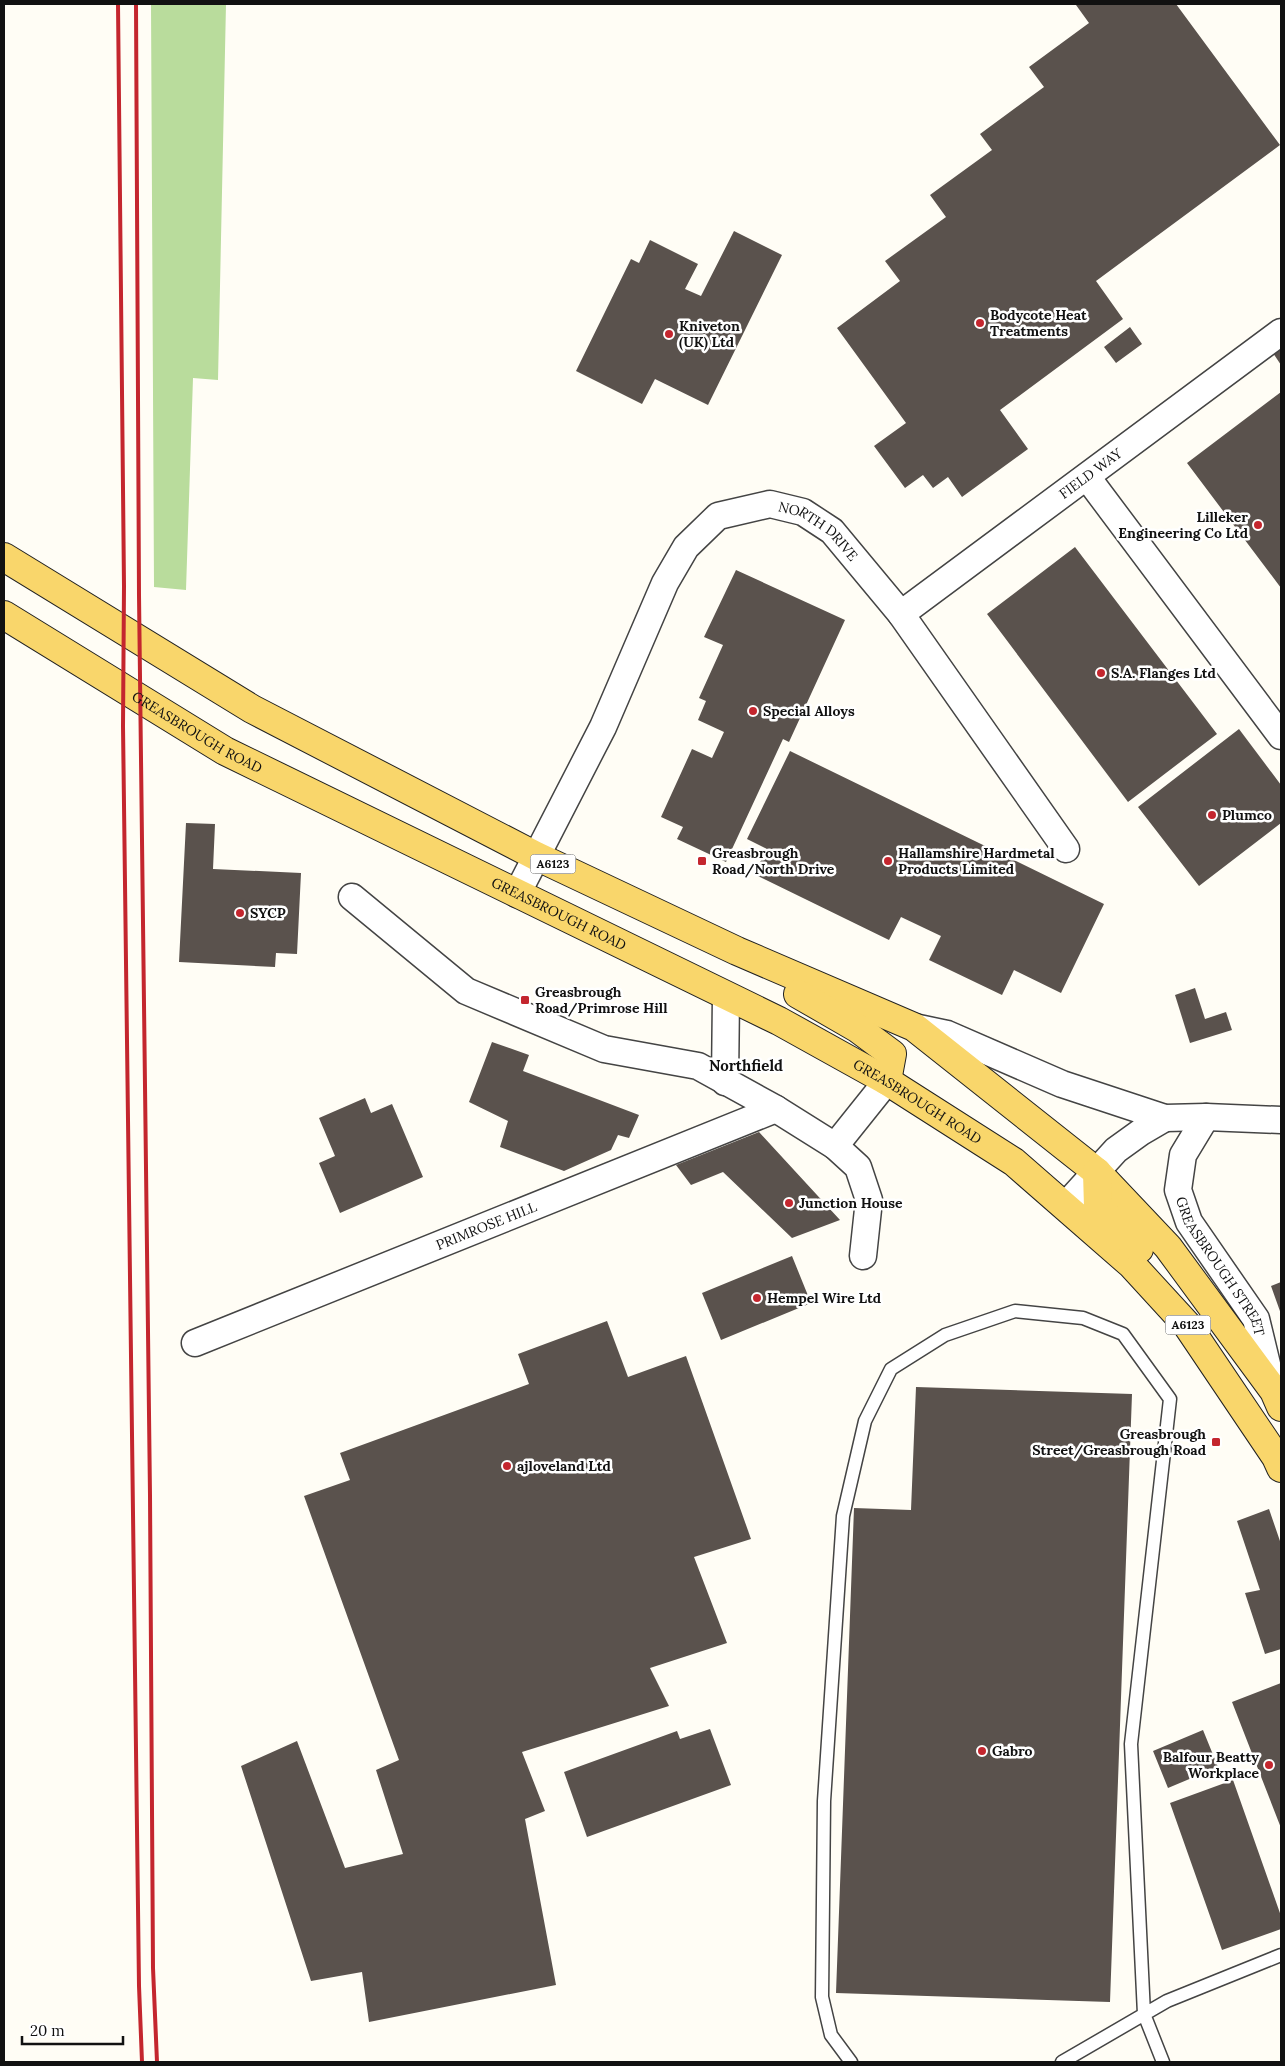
<svg xmlns="http://www.w3.org/2000/svg" width="1285" height="2066" font-family="Lora,serif">
<style>
.forest{fill:#b9dc9c}
.building{fill:#5a524d}
.lines{fill:none;stroke-linecap:round;stroke-linejoin:round}
.service-casing{stroke:#444;stroke-width:15}
.minor-casing{stroke:#444;stroke-width:29}
.primary-casing{stroke:#222;stroke-width:30}
.service{stroke:#fff;stroke-width:12}
.minor{stroke:#fff;stroke-width:26}
.primary{stroke:#f9d66b;stroke-width:28}
.rail{stroke:#c4262e;stroke-width:4}
.poi-dot{fill:#c4262e;stroke:#fff;stroke-width:2}
.labels{text-anchor:middle;stroke-width:5;stroke-linejoin:round;paint-order:stroke}
.shield{fill:#fff;stroke:#585858;stroke-width:1}
.shield-label{font-size:12px;font-weight:bold;fill:#111}
.poi-label{font-size:14px;font-weight:bold;fill:#111;stroke:#fff;text-anchor:start}
.street-label{font-size:14px;fill:#111;stroke:#fff}
.neighbourhood-label{font-size:15px;font-weight:bold;fill:#111;stroke:#fff}
</style>
<rect width="100%" height="100%" fill="#fffdf5"/>
<path class="forest" d="M 151,4 L 226,4 L 218,380 L 193,378 L 186,590 L 154,587 Z"/>
<path class="building" d="M 1077,4 L 1176,4 L 1280,145 L 1096,281 L 1123,319 L 1000,410 L 1028,449 L 962,497 L 948,477 L 933,488 L 923,475 L 905,488 L 874,446 L 906,423 L 837,328 L 900,281 L 885,261 L 946,217 L 930,195 L 992,150 L 980,134 L 1044,87 L 1029,67 L 1089,23 L 1076,5 Z
M 734,231 L 782,255 L 708,405 L 655,379 L 642,404 L 576,371 L 631,259 L 639,263 L 650,240 L 698,264 L 685,289 L 701,296 Z
M 1130,327 L 1142,344 L 1116,363 L 1104,347 Z
M 1281,347 L 1281,365 L 1273,353 Z
M 1281,392 L 1281,588 L 1187,463 Z
M 1075,547 L 1217,734 L 1128,802 L 987,614 Z
M 736,570 L 845,620 L 789,742 L 783,739 L 726,862 L 677,839 L 683,827 L 661,817 L 692,749 L 712,758 L 724,732 L 698,720 L 706,701 L 699,698 L 723,645 L 704,637 Z
M 1239,729 L 1281,785 L 1281,823 L 1199,886 L 1138,807 Z
M 790,751 L 1104,904 L 1061,993 L 1014,970 L 1002,995 L 929,960 L 941,936 L 901,917 L 889,940 L 754,874 L 767,849 L 747,839 Z
M 186,823 L 215,824 L 213,869 L 301,873 L 297,954 L 276,953 L 275,967 L 179,962 Z
M 1195,988 L 1205,1019 L 1226,1012 L 1232,1030 L 1190,1043 L 1175,995 Z
M 492,1042 L 529,1055 L 523,1071 L 639,1115 L 629,1138 L 618,1135 L 611,1150 L 564,1171 L 500,1147 L 508,1121 L 469,1102 Z
M 365,1098 L 371,1113 L 392,1104 L 423,1177 L 340,1213 L 319,1163 L 335,1156 L 319,1118 Z
M 759,1132 L 840,1220 L 792,1238 L 723,1172 L 691,1185 L 676,1165 Z
M 792,1256 L 811,1303 L 721,1340 L 702,1293 Z
M 1281,1282 L 1281,1314 L 1271,1286 Z
M 607,1321 L 628,1377 L 686,1356 L 751,1539 L 694,1557 L 727,1643 L 650,1668 L 669,1706 L 522,1752 L 545,1811 L 525,1819 L 556,1985 L 369,2022 L 362,1972 L 311,1981 L 241,1766 L 297,1741 L 345,1868 L 403,1854 L 376,1770 L 399,1760 L 304,1496 L 350,1480 L 340,1453 L 529,1384 L 518,1354 Z
M 916,1387 L 1132,1394 L 1110,2002 L 836,1993 L 854,1508 L 911,1510 Z
M 1269,1509 L 1281,1544 L 1281,1649 L 1265,1654 L 1245,1593 L 1260,1590 L 1237,1521 Z
M 1281,1683 L 1281,1828 L 1232,1702 Z
M 710,1729 L 731,1785 L 587,1837 L 564,1772 L 677,1731 L 680,1739 Z
M 1203,1730 L 1218,1767 L 1168,1788 L 1153,1751 Z
M 1233,1780 L 1281,1916 L 1281,1929 L 1222,1950 L 1170,1803 Z"/>
<g class="lines">
<g class="service-casing">
<path id="service" d="M 851,2062 L 831,2035 L 822,1997 L 824,1801 L 843,1516 L 865,1421 L 891,1369 L 945,1335 L 1015,1311 L 1083,1318 L 1123,1334 L 1170,1399 L 1131,1744 L 1144,2014 L 1163,2062
M 1062,2062 L 1167,2001 L 1281,1955"/>
</g>
<g class="minor-casing">
<g id="minor">
<path d="M 1087,477 L 1281,736"/>
<path id="s1" d="M 901,614 L 1281,332"/>
<path id="s2" d="M 517,894 L 603,727 L 665,583 L 686,547 L 718,516 L 770,504 L 803,512 L 832,531 L 901,614 L 1066,849"/>
<path d="M 352,897 L 466,991 L 604,1049 L 698,1066 L 776,1109 L 835,1146 L 858,1167 L 869,1200 L 863,1256"/>
<path d="M 914,1027 L 947,1034 L 1062,1084 L 1165,1118 L 1206,1117 L 1281,1120"/>
<path d="M 725,1082 L 726,996"/>
<path id="s3" d="M 1206,1117 L 1183,1155 L 1178,1190 L 1189,1222 L 1256,1319 L 1273,1389"/>
<path d="M 835,1146 L 887,1081"/>
<path d="M 1066,1205 L 1116,1150 L 1141,1132 L 1165,1118"/>
<path id="s4" d="M 195,1343 L 776,1109"/>
</g>
</g>
<g class="primary-casing">
<g id="primary">
<path d="M 4,557 L 252,709 L 536,856 L 737,951 L 914,1027 L 1097,1172 L 1168,1247 L 1274,1391 L 1281,1407"/>
<path id="s5" d="M 4,615 L 225,751 L 779,1021 L 887,1081 L 1014,1162 L 1132,1265 L 1187,1325 L 1276,1457 L 1281,1468"/>
<path d="M 798,994 L 857,1028 L 892,1054 L 887,1081"/>
<path d="M 1097,1172 L 1098,1207 L 1139,1249"/>
</g>
</g>
<use href="#service" class="service"/>
<use href="#minor" class="minor"/>
<use href="#primary" class="primary"/>
<path class="rail" d="M 118,4 L 124,586 L 123,726 L 139,1986 L 142,2062
M 136,4 L 139,595 L 150,1495 L 153,1968 L 157,2062"/>
</g>
<g class="poi-dot">
<circle cx="980" cy="323" r="5"/>
<circle cx="669" cy="334" r="5"/>
<circle cx="1258" cy="525" r="5"/>
<circle cx="1101" cy="673" r="5"/>
<circle cx="753" cy="711" r="5"/>
<circle cx="1212" cy="815" r="5"/>
<rect x="697" y="856" width="10" height="10" rx="2.5"/>
<circle cx="888" cy="861" r="5"/>
<circle cx="240" cy="913" r="5"/>
<rect x="520" y="995" width="10" height="10" rx="2.5"/>
<circle cx="789" cy="1203" r="5"/>
<circle cx="757" cy="1298" r="5"/>
<rect x="1211" y="1437" width="10" height="10" rx="2.5"/>
<circle cx="507" cy="1466" r="5"/>
<circle cx="982" cy="1751" r="5"/>
<circle cx="1269" cy="1765" r="5"/>
</g>
<g class="labels">
<g class="shield">
<rect x="530.5" y="854.5" width="45" height="19" rx="4"/>
<rect x="1165.5" y="1315.5" width="45" height="19" rx="4"/>
</g>
<g class="shield-label">
<text x="553" y="868">A6123</text>
<text x="1188" y="1329">A6123</text>
</g>
<g class="poi-label">
<text x="990" y="320">Bodycote Heat<tspan x="990" dy="16">Treatments</tspan></text>
<text x="679" y="331">Kniveton<tspan x="679" dy="16">(UK) Ltd</tspan></text>
<text x="1248" y="522" text-anchor="end">Lilleker<tspan x="1248" dy="16">Engineering Co Ltd</tspan></text>
<text x="1111" y="678">S.A. Flanges Ltd</text>
<text x="763" y="716">Special Alloys</text>
<text x="1222" y="820">Plumco</text>
<text x="712" y="858">Greasbrough<tspan x="712" dy="16">Road/North Drive</tspan></text>
<text x="898" y="858">Hallamshire Hardmetal<tspan x="898" dy="16">Products Limited</tspan></text>
<text x="250" y="918">SYCP</text>
<text x="535" y="997">Greasbrough<tspan x="535" dy="16">Road/Primrose Hill</tspan></text>
<text x="799" y="1208">Junction House</text>
<text x="767" y="1303">Hempel Wire Ltd</text>
<text x="1206" y="1439" text-anchor="end">Greasbrough<tspan x="1206" dy="16">Street/Greasbrough Road</tspan></text>
<text x="517" y="1471">ajloveland Ltd</text>
<text x="992" y="1756">Gabro</text>
<text x="1259" y="1762" text-anchor="end">Balfour Beatty<tspan x="1259" dy="16">Workplace</tspan></text>
</g>
<g class="street-label">
<text dy="5" stroke="none"><textPath href="#s1" startOffset="236">FIELD WAY</textPath></text>
<text dy="5" stroke="none"><textPath href="#s2" startOffset="541">NORTH DRIVE</textPath></text>
<text dy="5" stroke="none"><textPath href="#s5" startOffset="226">GREASBROUGH ROAD</textPath></text>
<text dy="5" stroke="none"><textPath href="#s5" startOffset="631">GREASBROUGH ROAD</textPath></text>
<text dy="5" stroke="none"><textPath href="#s5" startOffset="1036">GREASBROUGH ROAD</textPath></text>
<text dy="5" stroke="none"><textPath href="#s4" startOffset="314">PRIMROSE HILL</textPath></text>
<text dy="5" stroke="none"><textPath href="#s3" startOffset="168">GREASBROUGH STREET</textPath></text>
</g>
<g class="neighbourhood-label">
<text x="746" y="1071">Northfield</text>
</g>
</g>
<rect width="1285" height="2066" fill="none" stroke="#111111" stroke-width="10"/>
<path d="M22 2036v8h101v-8" fill="none" stroke="#111111" stroke-width="2.5"/>
<text x="30" y="2036" font-size="15" fill="#111111" stroke="#ffffff" stroke-width="4" paint-order="stroke">20 m</text>
</svg>
